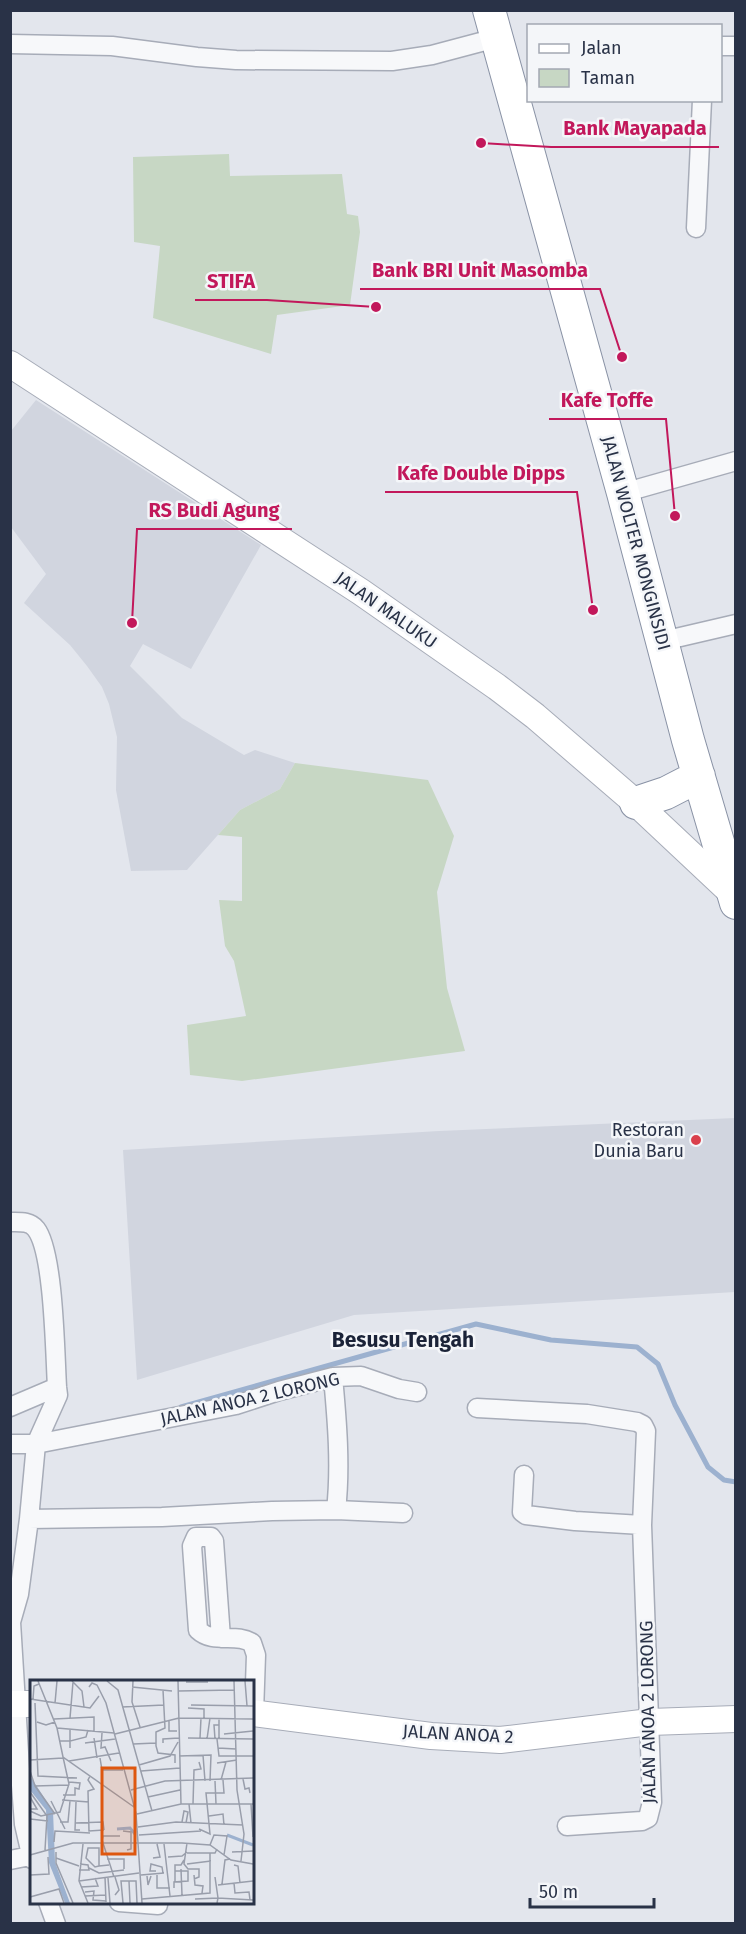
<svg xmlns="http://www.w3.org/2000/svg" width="746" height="1934" font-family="'Fira Sans',sans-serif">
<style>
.built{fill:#d1d5df}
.green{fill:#c7d7c4}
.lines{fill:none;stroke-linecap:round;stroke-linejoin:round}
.stream{stroke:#9cb1cf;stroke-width:5}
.street-casing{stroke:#a7acb8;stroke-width:21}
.secondary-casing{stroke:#a7acb8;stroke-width:28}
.highway-casing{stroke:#8992a5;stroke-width:34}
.street{stroke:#f7f8fa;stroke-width:18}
.secondary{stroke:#fff;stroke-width:26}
.highway{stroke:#fff;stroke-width:32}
.poi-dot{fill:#da404c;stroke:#f4f6f9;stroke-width:2}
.labels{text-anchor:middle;stroke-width:5;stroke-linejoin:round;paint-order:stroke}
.street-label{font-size:18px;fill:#293247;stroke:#f4f6f9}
.poi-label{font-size:18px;fill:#293247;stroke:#f4f6f9;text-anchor:end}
.quarter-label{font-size:21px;font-weight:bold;fill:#1b2338;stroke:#f4f6f9}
.inset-river{fill:none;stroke:#9cb1cf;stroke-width:3}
.inset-road{fill:none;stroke:#999eab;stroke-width:1.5}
.view{fill:#de570f;fill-opacity:0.15;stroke:#de570f;stroke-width:3}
.inset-edge{fill:none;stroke:#293247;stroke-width:3}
.leader{fill:none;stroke:#c2185b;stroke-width:2}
.callout-dot{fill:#c2185b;stroke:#f4f6f9;stroke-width:2}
.callout-label{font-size:20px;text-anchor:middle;font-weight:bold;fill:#c2185b;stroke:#f4f6f9;stroke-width:5;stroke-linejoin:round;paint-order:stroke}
</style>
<rect width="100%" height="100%" fill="#e3e6ed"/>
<path class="built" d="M 36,400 L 261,545 L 191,669 L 143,644 L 130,666 L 182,718 L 244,755 L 255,750 L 295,763 L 280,789 L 240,810 L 187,870 L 131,871 L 116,790 L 117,737 L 109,704 L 102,687 L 87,666 L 70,645 L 24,603 L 46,574 L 11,527 L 11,431 Z
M 735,1118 L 735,1292 L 354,1315 L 137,1380 L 123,1150 L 439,1131 Z"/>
<path class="green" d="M 229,154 L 230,176 L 342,174 L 347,214 L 358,216 L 360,232 L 350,305 L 277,315 L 271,354 L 153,318 L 160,246 L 134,242 L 133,157 Z
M 295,763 L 428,780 L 454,836 L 437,892 L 447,988 L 465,1051 L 242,1081 L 190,1075 L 187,1025 L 246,1016 L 234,961 L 225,946 L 219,900 L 242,901 L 242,837 L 218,835 L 240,810 L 280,789 Z"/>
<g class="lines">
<path class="stream" d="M 181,1407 L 476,1324 L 551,1340 L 637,1347 L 658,1364 L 675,1405 L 708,1467 L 724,1480 L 736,1482"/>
<g class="street-casing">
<path id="street" d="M 10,44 L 112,46 L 197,57 L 236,60 L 392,61 L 432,55 L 496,38
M 720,46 L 736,46
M 696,228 L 702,100
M 623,493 L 736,461
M 663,641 L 736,624
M 10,1222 C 20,1222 30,1221 36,1229 C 54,1252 55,1354 57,1387 L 58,1395 L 36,1444 L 29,1519
M 333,1377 C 337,1420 341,1467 336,1510
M 10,1407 L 57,1387
M 477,1408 L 587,1414 L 637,1422 L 643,1425 L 646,1431 L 642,1525 L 652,1802 L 648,1818 L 642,1821 L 567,1826
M 10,1444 L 36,1444 L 236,1405 L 279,1391 L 333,1377 L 361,1376 L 399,1389 L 417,1392
M 524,1475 L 522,1512 L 526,1515 L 575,1521 L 642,1525
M 221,1638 L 214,1541 L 211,1537 L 196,1537 L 192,1546 L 198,1630 C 214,1645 236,1632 252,1643 L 256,1655 L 254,1713
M 32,1859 L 24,1824 L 21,1785 L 11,1622 L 19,1594 L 29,1519 L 162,1517 L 272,1511 L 336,1510 L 403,1513
M 10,1860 L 30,1856
M 48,1902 L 56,1924
M 119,1902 L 158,1905"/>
</g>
<g class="secondary-casing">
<path id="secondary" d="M 10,364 L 361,592 L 497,687 L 535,716 L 636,803 L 733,894
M 10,1704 L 32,1704
M 252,1713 L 431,1736 L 500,1740 L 650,1722 L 736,1719"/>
</g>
<g class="highway-casing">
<path id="highway" d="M 489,10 L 623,493 L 688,740 L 736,903
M 636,803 L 666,793 L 699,776"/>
</g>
<use href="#street" class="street"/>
<use href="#secondary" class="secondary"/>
<use href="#highway" class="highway"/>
</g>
<circle class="poi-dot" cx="696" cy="1140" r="6"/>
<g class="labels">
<g class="street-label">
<text transform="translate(636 543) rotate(75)" y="6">JALAN WOLTER MONGINSIDI</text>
<text transform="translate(386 610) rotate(35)" y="6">JALAN MALUKU</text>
<text transform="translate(250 1399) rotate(-13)" y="6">JALAN ANOA 2 LORONG</text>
<text transform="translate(648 1712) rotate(-91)" y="6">JALAN ANOA 2 LORONG</text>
<text transform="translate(458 1734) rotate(3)" y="6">JALAN ANOA 2</text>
</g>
<g class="poi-label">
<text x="684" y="1136">Restoran<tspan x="684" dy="21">Dunia Baru</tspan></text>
</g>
<g class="quarter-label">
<text x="403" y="1347">Besusu Tengah</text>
</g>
</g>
<g transform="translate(30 1680)">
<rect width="224" height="224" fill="#e3e6ed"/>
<path d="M 0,96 L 23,131 L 25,182 L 40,223 L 35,223 L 19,183 L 16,130 L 0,110 Z" fill="#9cb1cf"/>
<path class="inset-river" d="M 87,149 L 100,148 L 105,154M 197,155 L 223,165"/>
<path class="inset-road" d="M 8,1 L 27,48 L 33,77 L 104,127M 42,1 L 52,11 L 54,27M 77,1 L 88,10 L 122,131M 103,1 L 102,22 L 110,47M 148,1 L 151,124M 204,1 L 207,110 L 214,154 L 211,181M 215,1 L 217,26M 156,2 L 178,2M 59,7 L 62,3 L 67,5 L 76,23 L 106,133 L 112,223M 102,7 L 142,11M 133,10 L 135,48 L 126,52 L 126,66 L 128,73 L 145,75 L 145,83M 148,11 L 204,10M 0,19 L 60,28 L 69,16M 3,19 L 4,6 L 9,4M 5,23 L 8,96 L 47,98M 25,23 L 27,1M 161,25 L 223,26M 92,27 L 134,25M 158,28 L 174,29 L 174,38M 40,38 L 43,2M 189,38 L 189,59M 24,39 L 64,37 L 64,51M 139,40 L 139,51 L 147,51M 7,42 L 16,45 L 25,42M 27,48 L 84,53M 72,53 L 71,68 L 75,67 L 81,81M 85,54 L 149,38 L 223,39M 194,54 L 223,51M 64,58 L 67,78M 158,58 L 223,59M 170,58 L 171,38M 177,59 L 180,38M 185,59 L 184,45 L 189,45M 187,59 L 189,76 L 223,76M 30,61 L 40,61 L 40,49M 55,63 L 85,59M 133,63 L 133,59 L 149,58M 103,64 L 126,63M 40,68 L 40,61 L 56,57 L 58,50M 188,68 L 206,69M 173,75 L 175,101M 149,76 L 181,75 L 180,101M 70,78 L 72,90 L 93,90M 0,80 L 33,78M 39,81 L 89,73M 187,83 L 207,80M 109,85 L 140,76 L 148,62M 0,91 L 5,106 L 39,105M 111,91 L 150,88M 60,96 L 58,100 L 64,109 L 58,111 L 59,151 L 74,150M 213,99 L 215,109 L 219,108 L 220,113M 191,100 L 196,82M 185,101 L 186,124M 5,106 L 25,134M 101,110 L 135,101 L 223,98M 0,112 L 17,136 L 15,170M 33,115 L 45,115 L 45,108 L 49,109 L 50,103 L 39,102M 0,117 L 7,129 L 0,129M 118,117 L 150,110M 32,120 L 59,122M 21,121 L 35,149M 46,122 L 45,150 L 50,150M 159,124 L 161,143M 163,124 L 164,90 L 171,89 L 169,82M 221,124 L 223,157M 0,131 L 11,136 L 30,132 L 39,104 L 33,77M 107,134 L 151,124 L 223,124M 179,136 L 193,134 L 194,145M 0,139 L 18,141M 30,142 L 38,142 L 40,121M 152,142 L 154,131 L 158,132 L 156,143M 45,143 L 73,142 L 74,150M 108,147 L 146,142 L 213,145M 169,149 L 180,154 L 176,113 L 194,113 L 193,100M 93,151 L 101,152 L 101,169 L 97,170M 109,155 L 171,151M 24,162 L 25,151 L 60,153M 157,163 L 154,184 L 158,189 L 169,189 L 169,197 L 164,199M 53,164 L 49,201 L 58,223M 134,164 L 140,216M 180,165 L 184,155 L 197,156 L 194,175M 26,172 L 26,183 L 43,223M 202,172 L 223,171M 157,173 L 185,173 L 187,169M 0,175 L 43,163 L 152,163 L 180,165 L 201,180 L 223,184M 138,177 L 152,176 L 157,172M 26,178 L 49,186M 123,178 L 130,177 L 127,164M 77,179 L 94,179 L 94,189M 157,184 L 181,181M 204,185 L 208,186 L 210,203M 69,186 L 69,168 L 58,168 L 56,178 L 65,187 L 69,186 L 79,185M 59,188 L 69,193 L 94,190M 151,189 L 152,215M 49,190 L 59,190 L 58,185 L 50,184M 126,191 L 120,191 L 121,184 L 132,187 L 133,193M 0,195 L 19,194 L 18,177M 111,195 L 134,193M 127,195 L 127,208 L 140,208M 164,195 L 165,205 L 173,206 L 172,213M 117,196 L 118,205 L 121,196M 75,197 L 76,222M 84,197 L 72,160 L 73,156 L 90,156M 85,197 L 89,210 L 85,215M 78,198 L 80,223M 49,201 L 109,193M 99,201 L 100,223M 145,202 L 145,185 L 151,185 L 154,180M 204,203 L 205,213 L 219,212 L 220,220M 192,204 L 195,180 L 200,179M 188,205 L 223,201M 51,207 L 68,206 L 65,198M 144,208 L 144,202 L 158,201 L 158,191 L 145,191M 55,212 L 64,211 L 63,220 L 76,221M 55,216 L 76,215M 0,217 L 29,209 L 34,223M 112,219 L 180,213 L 180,173M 165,219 L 188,218 L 185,197M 93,223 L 91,201 L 106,201 L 107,223M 187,223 L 188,218 L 223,220"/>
<path class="view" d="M 72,88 L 105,88 L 105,174 L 72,174 Z"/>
<rect width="224" height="224" class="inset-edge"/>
</g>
<path class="leader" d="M481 143L551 147H719M622 357L600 289H360M376 307L267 300H195M675 516L666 419H549M593 610L577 492H385M132 623L137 529H292"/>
<g class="callout-dot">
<circle cx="481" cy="143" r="6"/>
<circle cx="622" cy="357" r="6"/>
<circle cx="376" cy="307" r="6"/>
<circle cx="675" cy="516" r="6"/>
<circle cx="593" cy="610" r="6"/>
<circle cx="132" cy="623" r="6"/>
</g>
<g class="callout-label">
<text x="635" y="135">Bank Mayapada</text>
<text x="480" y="277">Bank BRI Unit Masomba</text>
<text x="231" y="288">STIFA</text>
<text x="607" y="407">Kafe Toffe</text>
<text x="481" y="480">Kafe Double Dipps</text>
<text x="214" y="517">RS Budi Agung</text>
</g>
<rect width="746" height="1934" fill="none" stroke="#293247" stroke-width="24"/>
<rect x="527" y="24" width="195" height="78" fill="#f4f6f9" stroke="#a3a8b2" stroke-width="1.5"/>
<rect x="539" y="44" width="30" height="9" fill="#ffffff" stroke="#a3a8b2" stroke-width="1.5"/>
<text x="581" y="54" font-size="18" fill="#293247">Jalan</text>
<rect x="539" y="69" width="30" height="18" fill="#c7d7c4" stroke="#a3a8b2" stroke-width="1.5"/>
<text x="581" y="84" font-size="18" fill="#293247">Taman</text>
<path d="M530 1898v9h124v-9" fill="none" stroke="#293247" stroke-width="3"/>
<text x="539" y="1898" font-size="18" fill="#293247" stroke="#f4f6f9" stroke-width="4.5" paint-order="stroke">50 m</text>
</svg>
